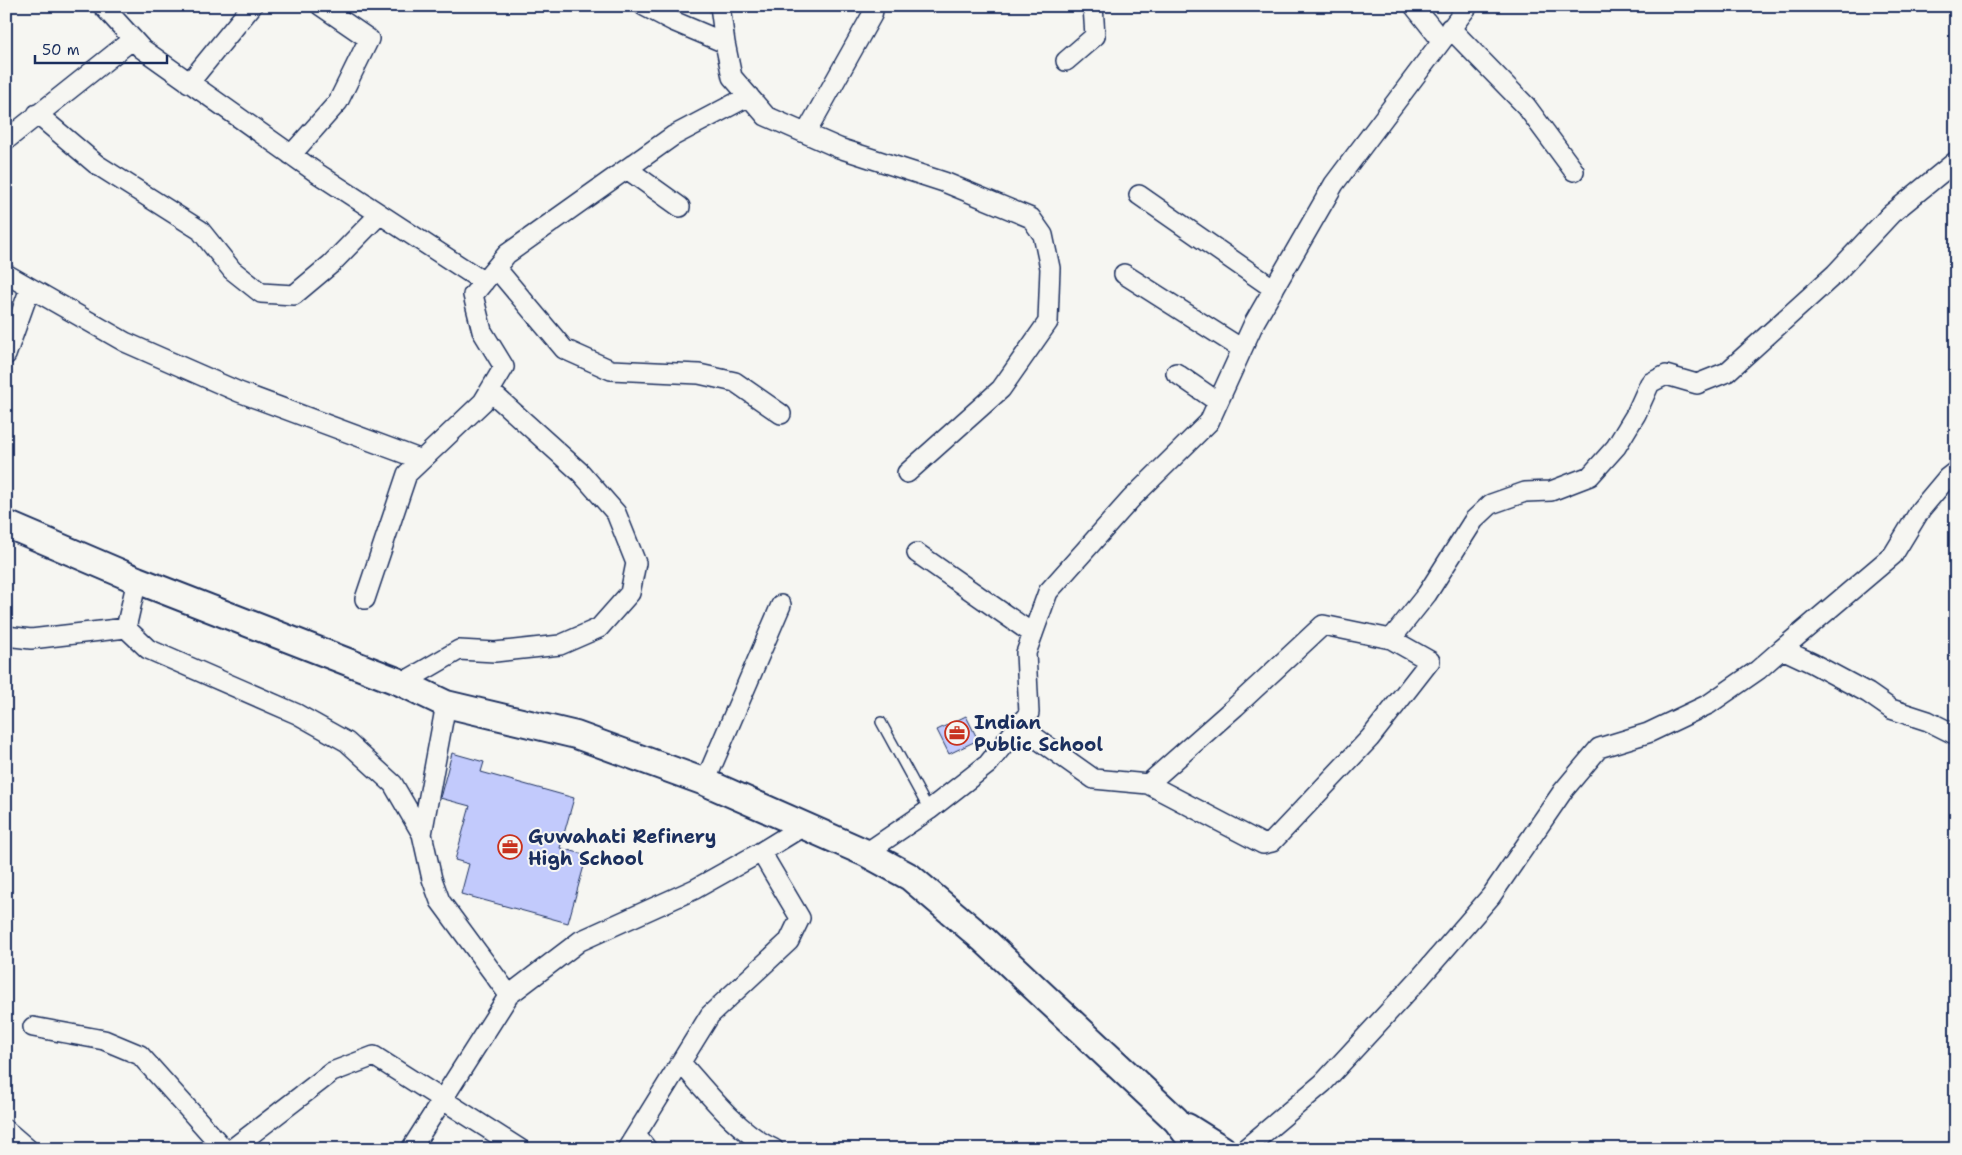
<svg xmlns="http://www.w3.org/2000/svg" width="1962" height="1155" font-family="'Shantell Sans',sans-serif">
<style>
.building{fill:#c2cafc;stroke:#1b2f5e}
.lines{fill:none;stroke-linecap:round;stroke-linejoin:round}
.lane-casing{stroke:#1b2f5e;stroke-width:12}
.street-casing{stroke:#1b2f5e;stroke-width:22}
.secondary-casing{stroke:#1b2f5e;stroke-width:30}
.lane{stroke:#f6f6f2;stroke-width:9}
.street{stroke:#f6f6f2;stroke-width:19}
.secondary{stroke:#f6f6f2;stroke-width:26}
.labels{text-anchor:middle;stroke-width:4;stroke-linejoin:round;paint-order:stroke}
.poi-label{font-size:19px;font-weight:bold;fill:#1b2f5e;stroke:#f6f6f2;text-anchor:start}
</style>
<rect width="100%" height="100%" fill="#f6f6f2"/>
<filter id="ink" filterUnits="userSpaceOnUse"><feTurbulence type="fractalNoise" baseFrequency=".02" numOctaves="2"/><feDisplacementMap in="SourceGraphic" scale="10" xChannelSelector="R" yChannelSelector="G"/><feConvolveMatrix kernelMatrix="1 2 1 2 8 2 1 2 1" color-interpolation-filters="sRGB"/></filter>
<g filter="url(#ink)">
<path class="building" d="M 966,716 L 978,740 L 949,754 L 937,730 Z
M 452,753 L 484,762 L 481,772 L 574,798 L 560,848 L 587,855 L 568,923 L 461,894 L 469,864 L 455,860 L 470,806 L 440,798 Z"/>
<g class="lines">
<g class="lane-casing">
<path id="lane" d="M 881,722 L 929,810"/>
</g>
<g class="street-casing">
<path id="street" d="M 103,6 L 141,48 L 317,173 L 484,282
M 644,6 L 673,21 L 725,43
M 720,6 L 725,43 L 732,77 L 766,116 L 839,148 L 944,182 L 1031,218 L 1043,235 L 1050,268 L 1048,322 L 1001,389 L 907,473
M 1414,6 L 1441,40
M 1450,28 L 1526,106 L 1574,171
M 1066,61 L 1095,36 L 1093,6
M 189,83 L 252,6
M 37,114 L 96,164 L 200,230 L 232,270 L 261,293 L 294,295 L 331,264 L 380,214
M 806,133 L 872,15 L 874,6
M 6,140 L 133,39
M 291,155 L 338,102 L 369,39 L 321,6
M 627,169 L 680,207
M 1139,195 L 1274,289
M 496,268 L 564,349 L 611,370 L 699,374 L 735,382 L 781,414
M 6,274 L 125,342 L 239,392 L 422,460
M 1124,274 L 1242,349
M 6,355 L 30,288
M 1176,373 L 1218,402
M 917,553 L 1033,634
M 137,580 L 126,628 L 148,649 L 297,714 L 347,742 L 393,784 L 422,834
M 365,599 L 407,474 L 483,402 L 504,367 L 482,331 L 473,295 L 507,254 L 673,136 L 749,96
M 6,636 L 31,639 L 126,628
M 1391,639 L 1427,594 L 1474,520 L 1491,504 L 1525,492 L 1551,491 L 1590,476 L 1616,447 L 1636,414 L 1650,383 L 1666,375 L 1697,384 L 1727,372 L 1835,274 L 1891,214 L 1956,161
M 1782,649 L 1893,555 L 1921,509 L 1947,478 L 1956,471
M 402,683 L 459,650 L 495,652 L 560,645 L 599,628 L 630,593 L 636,563 L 616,513 L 581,473 L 490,391
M 446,704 L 422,834 L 432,879 L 440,901 L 509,995
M 1019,726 L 1094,779 L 1148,784 L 1235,707 L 1323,625 L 1391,639 L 1430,661 L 1370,738 L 1272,842 L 1263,844 L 1148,784
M 705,782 L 781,605
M 866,853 L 929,810 L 988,764 L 1029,713 L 1026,653 L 1048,592 L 1131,499 L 1209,422 L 1254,323 L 1334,184 L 1468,6
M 33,1027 L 104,1040 L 140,1055 L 224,1149
M 681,1063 C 707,1092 738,1133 774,1149
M 6,1130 L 28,1149
M 636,1135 L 647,1149
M 232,1149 L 332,1072 L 374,1056 L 520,1149
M 411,1149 L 509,995 L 580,941 L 695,889 L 761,852
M 627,1149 L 710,1015 L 789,941 L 800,918 L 761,852 L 805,825
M 1245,1149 L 1323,1083 L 1419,979 L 1491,896 L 1563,791 L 1599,748 L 1648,733 L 1709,704 L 1758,670 L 1782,649 L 1812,663 L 1868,693 L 1891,709 L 1928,721 L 1956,735"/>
</g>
<g class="secondary-casing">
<path id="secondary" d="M 6,524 L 137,580 L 402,683 L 446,704 L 576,735 L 705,782 L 866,853 L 910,877 L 983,939 L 1176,1120 L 1198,1149
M 1187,1127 L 1222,1149"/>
</g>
<use href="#lane" class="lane"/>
<use href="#street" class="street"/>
<use href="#secondary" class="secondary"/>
</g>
</g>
<defs>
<g id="office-ring" transform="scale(1.25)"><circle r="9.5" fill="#f6f6f2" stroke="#c8321e" stroke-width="1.5"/><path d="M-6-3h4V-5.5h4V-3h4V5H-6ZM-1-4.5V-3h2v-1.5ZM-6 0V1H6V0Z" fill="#c8321e"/></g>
</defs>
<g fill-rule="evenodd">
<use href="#office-ring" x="957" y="733"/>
<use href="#office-ring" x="510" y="847"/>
</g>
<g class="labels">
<g class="poi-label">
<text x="974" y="729">Indian<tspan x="974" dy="22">Public School</tspan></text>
<text x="528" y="843">Guwahati Refinery<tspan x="528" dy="22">High School</tspan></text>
</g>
</g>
<rect width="1962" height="1155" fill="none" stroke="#f6f6f2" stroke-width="25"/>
<rect x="12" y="12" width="1937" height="1130" fill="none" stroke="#1b2f5e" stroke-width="2" filter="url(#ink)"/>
<path d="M35 55v8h132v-8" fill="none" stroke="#1b2f5e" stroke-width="2.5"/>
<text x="42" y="55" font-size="15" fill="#1b2f5e" stroke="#f6f6f2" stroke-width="4" paint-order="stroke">50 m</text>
</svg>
